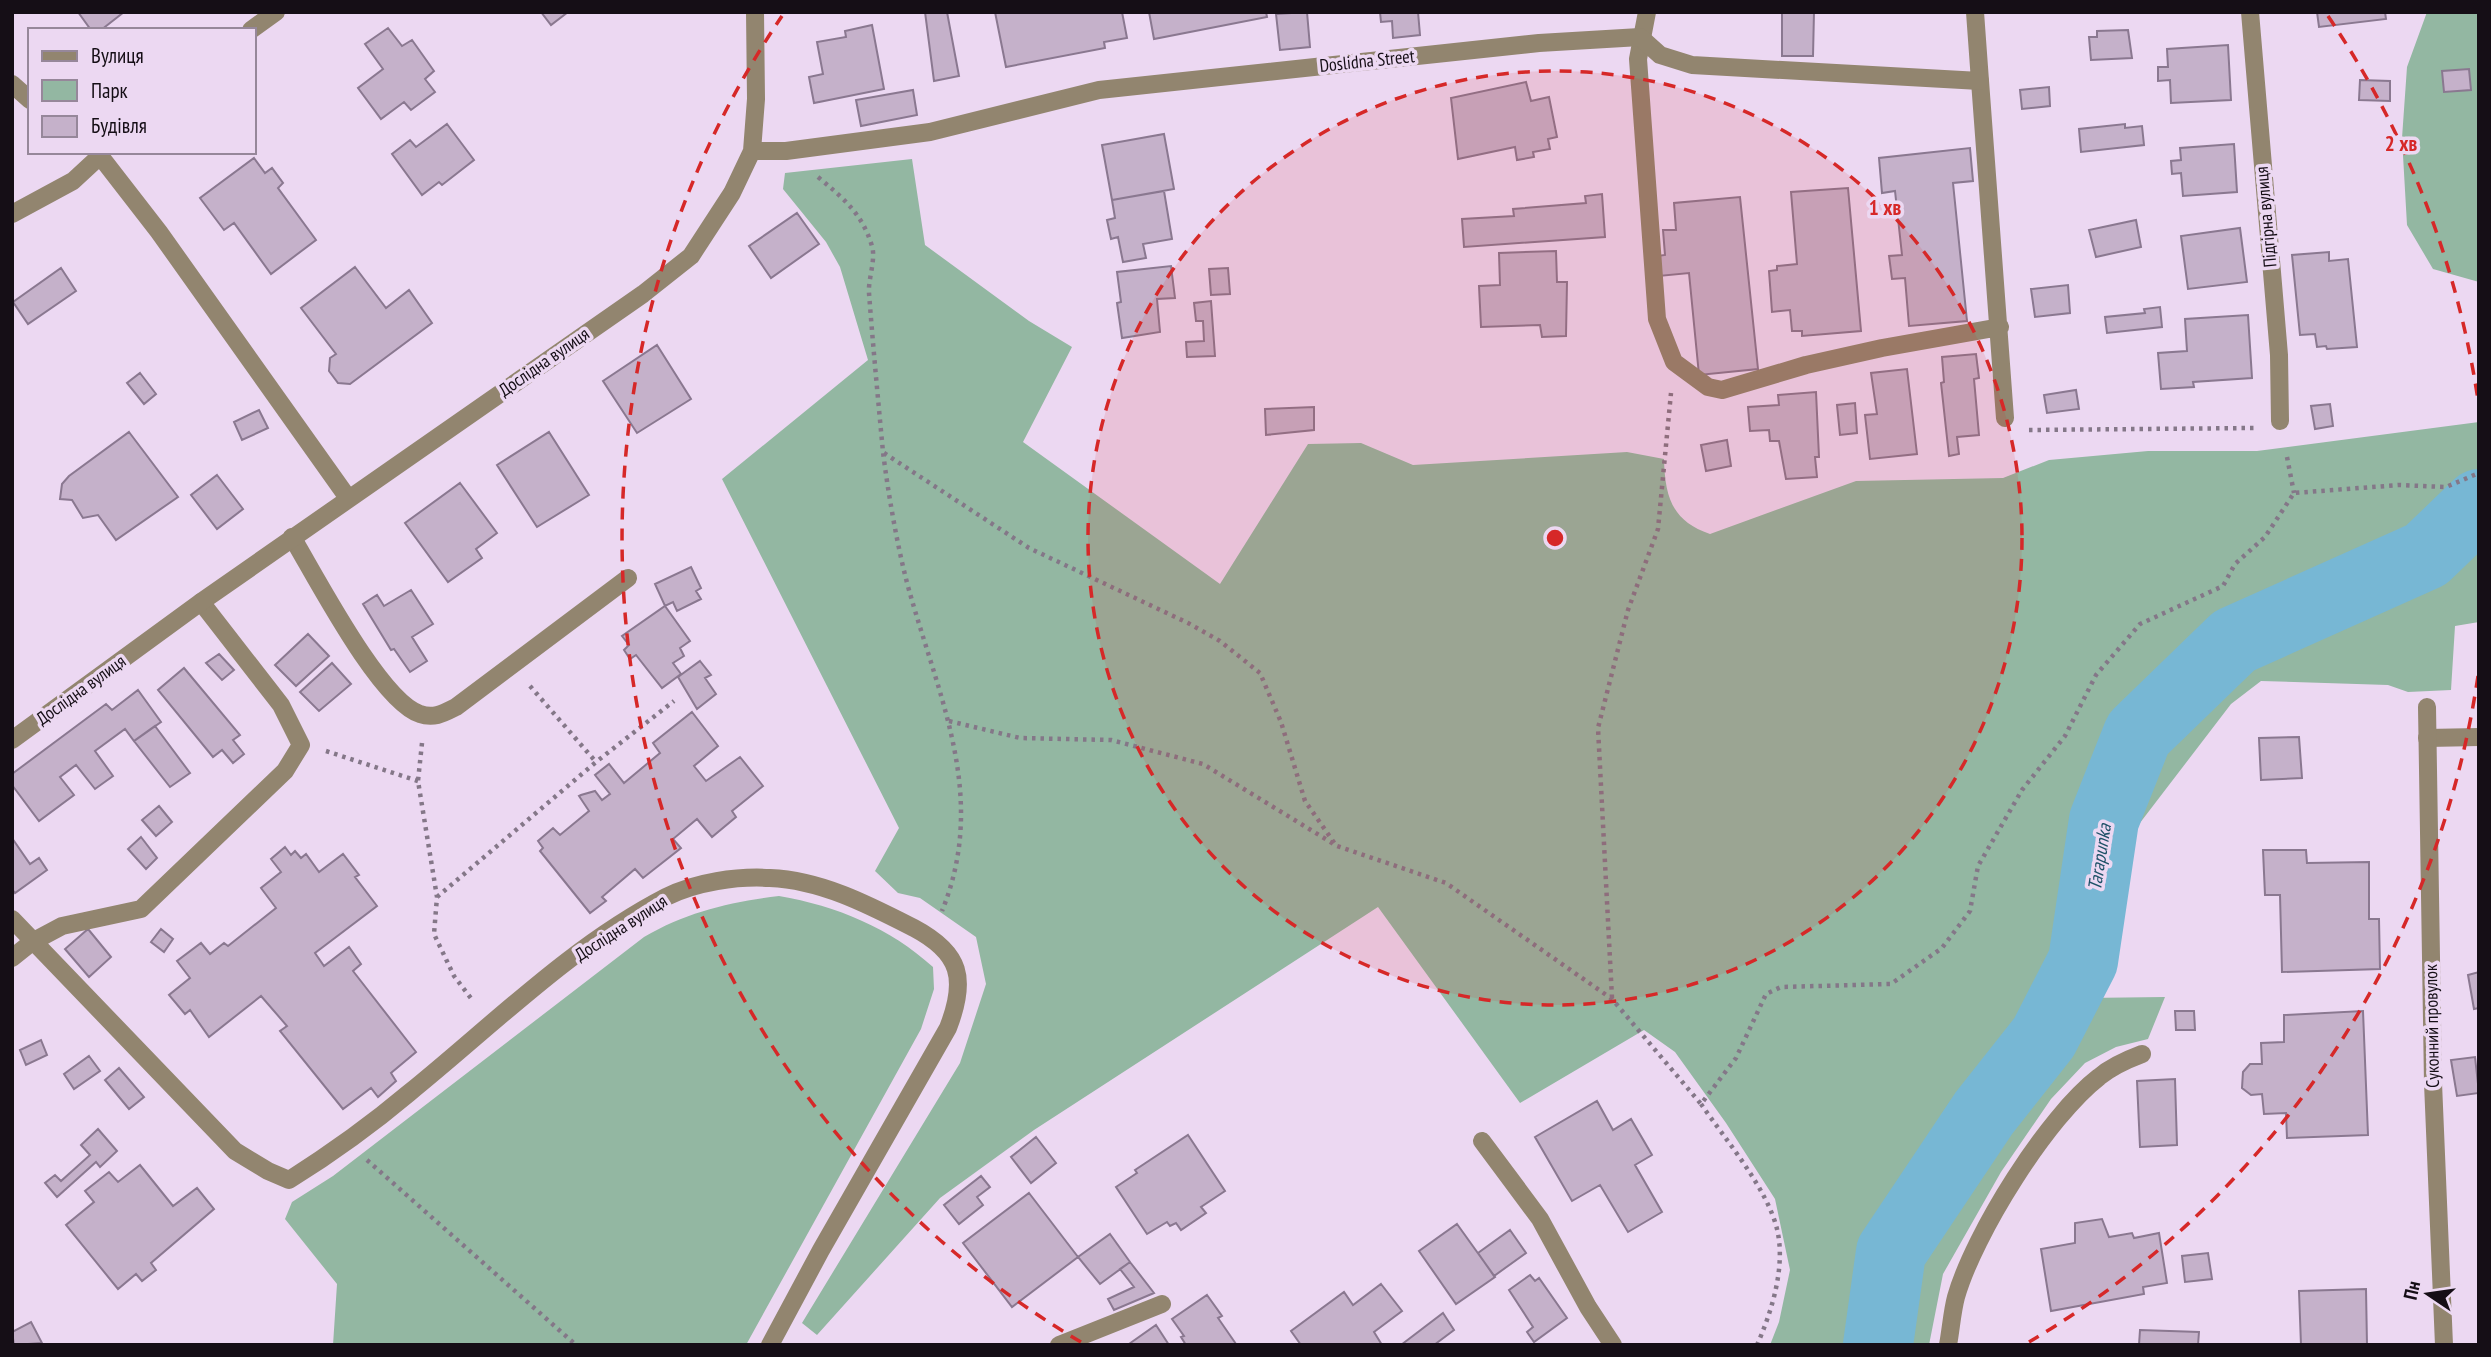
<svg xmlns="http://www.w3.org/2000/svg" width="2491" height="1357" font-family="'PT Sans Narrow',sans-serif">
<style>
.green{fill:#93b7a2}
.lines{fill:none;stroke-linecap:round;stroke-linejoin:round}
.river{stroke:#77b7d4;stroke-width:70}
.building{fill:#c5b1ca;stroke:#8a7890;stroke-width:2}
.path{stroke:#847788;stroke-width:4.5;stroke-dasharray:3.5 5;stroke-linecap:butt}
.service{stroke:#92856f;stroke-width:18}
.minor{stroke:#92856f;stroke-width:18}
.ring{fill:none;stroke:#d62828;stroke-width:3.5;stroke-dasharray:12 9}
.labels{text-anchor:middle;stroke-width:7;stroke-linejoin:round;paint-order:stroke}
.street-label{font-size:18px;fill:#150e16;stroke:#ecd8f2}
.water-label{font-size:19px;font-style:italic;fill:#1e5167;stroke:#ecd8f2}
.centre{fill:#d62828;stroke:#ecd8f2;stroke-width:3.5}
.ring-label{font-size:21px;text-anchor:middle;font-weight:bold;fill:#d62828;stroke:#ecd8f2;stroke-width:7;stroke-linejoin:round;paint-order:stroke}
</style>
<rect width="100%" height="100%" fill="#ecd8f2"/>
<path class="green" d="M 2427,12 L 2479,12 L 2479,282 L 2433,269 L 2407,225 L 2402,138 L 2407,67 Z
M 912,159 L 925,245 L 1029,321 L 1072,347 L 1023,442 L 1220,584 L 1308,444 L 1361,443 L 1413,465 L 1627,452 L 1664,459 C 1665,497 1672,521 1710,534 L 1856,481 L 2003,478 L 2049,460 L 2148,451 L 2257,451 L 2479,422 L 2479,622 L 2455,626 L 2451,690 L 2408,692 L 2388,685 L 2261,681 L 2231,704 L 2133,832 L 2085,998 L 2165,997 L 2148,1039 L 2116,1047 L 2085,1063 L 2051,1099 L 2001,1172 L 1943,1274 L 1929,1345 L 1770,1345 L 1779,1322 L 1790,1270 L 1775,1199 L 1726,1123 L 1675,1052 L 1644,1030 L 1520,1103 L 1378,907 L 1034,1130 L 940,1198 L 817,1335 L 802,1323 L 960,1063 L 986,984 L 976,937 L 920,898 L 898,893 L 875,871 L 899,828 L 722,479 L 868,360 L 840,267 L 826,242 L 783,189 L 785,173 Z
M 779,896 C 837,906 890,928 933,967 L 934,989 L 921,1029 L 746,1345 L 333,1345 L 337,1284 L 285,1219 L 292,1202 L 333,1176 L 644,937 C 687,912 730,902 779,896 Z"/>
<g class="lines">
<path class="river" d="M 1878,1345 L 1891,1252 L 1984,1113 L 2044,1037 L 2083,961 L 2104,820 L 2138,734 L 2234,641 L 2426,555 L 2479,504"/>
</g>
<path class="building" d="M 78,12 L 124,12 L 101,30 L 91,30 Z
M 541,12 L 568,12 L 551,25 Z
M 925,12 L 947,12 L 959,76 L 934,81 Z
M 995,12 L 1122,12 L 1127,38 L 1104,42 L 1105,48 L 1006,67 Z
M 1149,12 L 1266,12 L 1267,17 L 1154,39 Z
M 1307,12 L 1310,47 L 1280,50 L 1276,14 Z
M 1380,12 L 1418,12 L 1420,35 L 1393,38 L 1392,21 L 1381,22 Z
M 1782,12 L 1814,12 L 1813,56 L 1782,56 Z
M 2317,12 L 2385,12 L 2386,19 L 2319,27 Z
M 872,25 L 884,89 L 814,103 L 809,77 L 823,74 L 817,42 L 846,37 L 845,31 Z
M 388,28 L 402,46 L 412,40 L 434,71 L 425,79 L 435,92 L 411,110 L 404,102 L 381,119 L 358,88 L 383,69 L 365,44 Z
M 2128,30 L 2132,58 L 2091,60 L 2089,37 L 2097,37 L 2097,31 Z
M 2228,45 L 2231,100 L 2171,103 L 2170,80 L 2158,81 L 2158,67 L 2168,67 L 2167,49 Z
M 2469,69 L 2471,90 L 2444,92 L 2442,71 Z
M 2360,80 L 2390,81 L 2390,101 L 2359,100 Z
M 1526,82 L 1531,101 L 1549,97 L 1557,137 L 1548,139 L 1550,149 L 1533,152 L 1534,157 L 1517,160 L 1515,147 L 1458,159 L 1451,98 Z
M 2049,87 L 2050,106 L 2022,109 L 2020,90 Z
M 913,90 L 917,115 L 861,126 L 856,100 Z
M 447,124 L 474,160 L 442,185 L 439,182 L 422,195 L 392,154 L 410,140 L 416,147 Z
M 2125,124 L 2125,128 L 2142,126 L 2144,145 L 2081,152 L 2079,129 Z
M 1164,134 L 1174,189 L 1112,200 L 1102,145 Z
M 2234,144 L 2237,192 L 2183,196 L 2181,173 L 2172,174 L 2171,161 L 2181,160 L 2180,148 Z
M 1970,148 L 1973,181 L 1953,183 L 1967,321 L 1909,326 L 1905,278 L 1892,279 L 1889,256 L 1902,255 L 1895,191 L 1882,193 L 1879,158 Z
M 254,158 L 265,173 L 272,168 L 283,183 L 278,188 L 316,240 L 271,274 L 234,223 L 224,230 L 200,198 Z
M 1848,188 L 1861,331 L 1802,336 L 1802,331 L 1792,331 L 1790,310 L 1772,312 L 1769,271 L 1777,270 L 1777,266 L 1797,264 L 1791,192 Z
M 1164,191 L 1172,239 L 1143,244 L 1146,258 L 1123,262 L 1118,237 L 1111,239 L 1107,220 L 1115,218 L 1112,200 Z
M 1602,194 L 1605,237 L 1464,247 L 1462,219 L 1514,216 L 1513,209 L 1586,203 L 1585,196 Z
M 1740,197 L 1758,369 L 1699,375 L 1689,273 L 1659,276 L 1657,256 L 1665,255 L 1663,230 L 1676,230 L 1674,203 Z
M 797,213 L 819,244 L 771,278 L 749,246 Z
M 2136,220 L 2141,247 L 2096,257 L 2089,230 Z
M 2240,228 L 2247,282 L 2188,289 L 2181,236 Z
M 1556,251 L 1557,282 L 1567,282 L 1566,336 L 1542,337 L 1540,325 L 1481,327 L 1479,286 L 1500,285 L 1499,253 Z
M 2329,252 L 2329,261 L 2348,259 L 2357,347 L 2327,349 L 2326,346 L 2317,347 L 2315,334 L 2300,335 L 2292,255 Z
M 1171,266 L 1175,298 L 1157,299 L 1160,332 L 1122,338 L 1117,303 L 1121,302 L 1117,272 Z
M 355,267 L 386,308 L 409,290 L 432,323 L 350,384 L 338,383 L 329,371 L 330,358 L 336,354 L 301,308 Z
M 61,268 L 76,291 L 28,324 L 13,302 Z
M 1228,268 L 1230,294 L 1211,295 L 1209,269 Z
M 2068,285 L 2070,313 L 2035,317 L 2031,289 Z
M 1211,301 L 1215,356 L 1187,357 L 1186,342 L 1204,341 L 1203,321 L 1196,321 L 1194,303 Z
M 2160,307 L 2162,327 L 2107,333 L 2105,317 L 2145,313 L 2144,309 Z
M 2248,315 L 2252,378 L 2193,382 L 2194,387 L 2161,389 L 2158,353 L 2187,351 L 2185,319 Z
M 657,345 L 691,399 L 637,433 L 603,381 Z
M 1976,354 L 1979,378 L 1974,379 L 1979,435 L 1957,437 L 1959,454 L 1949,456 L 1941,383 L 1944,382 L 1942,357 Z
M 1907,369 L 1917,454 L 1870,459 L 1865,415 L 1877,414 L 1871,373 Z
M 140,373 L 156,394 L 144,404 L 127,383 Z
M 2076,390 L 2079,409 L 2047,413 L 2044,395 Z
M 1816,392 L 1819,457 L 1815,457 L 1817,477 L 1786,479 L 1779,441 L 1770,441 L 1769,430 L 1750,431 L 1748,407 L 1779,405 L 1778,395 Z
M 1855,403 L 1857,433 L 1840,435 L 1837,405 Z
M 2330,404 L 2333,426 L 2315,429 L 2311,406 Z
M 1314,407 L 1314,430 L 1266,435 L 1265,409 Z
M 259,410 L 268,428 L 242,440 L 234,422 Z
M 129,432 L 178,497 L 116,540 L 98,515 L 83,518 L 72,500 L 60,499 L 62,484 L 69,476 Z
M 549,432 L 589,495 L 537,527 L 497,465 Z
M 1727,440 L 1731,466 L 1706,471 L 1701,445 Z
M 217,475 L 243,509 L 217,529 L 191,495 Z
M 460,483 L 497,533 L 476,549 L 482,558 L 448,582 L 405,523 Z
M 691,567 L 701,588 L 696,591 L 701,599 L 677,611 L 673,602 L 665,606 L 655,584 Z
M 411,590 L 433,624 L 412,637 L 427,661 L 410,672 L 394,649 L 391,650 L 363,604 L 377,595 L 384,606 Z
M 665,606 L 690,641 L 680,648 L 684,656 L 673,663 L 681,674 L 662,688 L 636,655 L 630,659 L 624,650 L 629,645 L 622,636 Z
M 308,634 L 329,656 L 296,686 L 275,665 Z
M 219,654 L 234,670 L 222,680 L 206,663 Z
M 700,661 L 711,675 L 705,678 L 716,694 L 697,709 L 678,677 Z
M 332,663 L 351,684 L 319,711 L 300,692 Z
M 184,668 L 240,735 L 233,740 L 244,754 L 233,763 L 222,750 L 213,757 L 158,690 Z
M 138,690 L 161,722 L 134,741 L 125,729 L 95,751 L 113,776 L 95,789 L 76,765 L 60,777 L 74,795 L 39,821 L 12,785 L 12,774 L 106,704 L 112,710 Z
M 692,712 L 718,746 L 694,766 L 706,781 L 740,757 L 763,786 L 732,811 L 736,817 L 712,837 L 697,819 L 673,839 L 681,848 L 643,878 L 635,869 L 602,897 L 606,901 L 590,913 L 540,851 L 543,848 L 538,841 L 553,828 L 560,835 L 589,811 L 579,796 L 581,795 L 595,791 L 602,800 L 610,794 L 595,775 L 609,764 L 624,783 L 660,753 L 653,743 Z
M 155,726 L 190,773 L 170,787 L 134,741 Z
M 2299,737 L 2302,778 L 2261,780 L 2259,738 Z
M 159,806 L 172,822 L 156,836 L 142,820 Z
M 141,837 L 157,858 L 146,869 L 128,849 Z
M 12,838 L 30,864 L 39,858 L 47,870 L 15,893 L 12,889 Z
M 285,847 L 291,855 L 295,851 L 301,858 L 306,854 L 319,872 L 343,854 L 359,875 L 355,877 L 377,906 L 315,953 L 324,966 L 349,947 L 361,964 L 353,971 L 416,1052 L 391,1073 L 396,1081 L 378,1097 L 371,1088 L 343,1109 L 280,1031 L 287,1026 L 261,996 L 209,1037 L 190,1010 L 185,1014 L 169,995 L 190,978 L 177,961 L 201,943 L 210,954 L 224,943 L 228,946 L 276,908 L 261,888 L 281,872 L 271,859 Z
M 2263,850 L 2306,850 L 2307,863 L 2369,862 L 2369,919 L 2379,919 L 2380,969 L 2282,972 L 2280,895 L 2265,895 Z
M 88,929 L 111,957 L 89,977 L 65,949 Z
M 161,929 L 173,939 L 164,952 L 151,942 Z
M 2479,972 L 2479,1008 L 2474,1009 L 2468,975 Z
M 2175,1011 L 2194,1011 L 2195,1030 L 2176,1030 Z
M 2363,1011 L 2368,1135 L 2287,1138 L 2286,1113 L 2264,1114 L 2262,1094 L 2251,1095 L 2242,1088 L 2243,1072 L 2250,1064 L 2262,1064 L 2261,1043 L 2284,1042 L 2284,1015 Z
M 41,1040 L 47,1055 L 26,1065 L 20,1050 Z
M 89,1056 L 100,1071 L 74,1089 L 64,1074 Z
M 2475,1057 L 2479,1093 L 2457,1096 L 2451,1060 Z
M 119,1068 L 144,1097 L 129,1109 L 105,1080 Z
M 2175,1079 L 2177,1145 L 2140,1147 L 2137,1081 Z
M 1597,1101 L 1613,1130 L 1631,1119 L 1652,1155 L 1635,1165 L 1662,1212 L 1628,1232 L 1600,1185 L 1572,1201 L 1535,1137 Z
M 98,1129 L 117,1151 L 100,1167 L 96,1162 L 57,1197 L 45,1183 L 55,1175 L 61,1181 L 90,1155 L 81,1145 Z
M 1188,1135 L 1225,1191 L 1201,1207 L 1206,1213 L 1181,1230 L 1176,1223 L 1170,1226 L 1167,1222 L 1147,1234 L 1116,1187 L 1137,1173 L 1135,1170 Z
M 1036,1137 L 1056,1163 L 1031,1183 L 1011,1157 Z
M 140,1165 L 173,1206 L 197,1188 L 214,1209 L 151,1263 L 156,1270 L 142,1281 L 136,1274 L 118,1289 L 66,1225 L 94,1202 L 85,1191 L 109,1172 L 118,1182 Z
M 981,1176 L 990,1187 L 977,1197 L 983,1205 L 959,1224 L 944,1205 Z
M 1029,1193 L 1078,1257 L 1012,1307 L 963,1243 Z
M 2102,1219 L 2109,1237 L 2132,1233 L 2134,1238 L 2159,1233 L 2167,1283 L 2143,1287 L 2144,1294 L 2051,1311 L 2041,1249 L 2075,1243 L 2075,1223 Z
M 1457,1224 L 1495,1277 L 1456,1304 L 1419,1251 Z
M 1510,1230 L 1526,1253 L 1494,1276 L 1478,1253 Z
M 1110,1234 L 1130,1262 L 1100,1284 L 1078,1257 Z
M 2208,1253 L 2212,1279 L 2185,1282 L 2182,1256 Z
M 1130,1262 L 1154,1293 L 1114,1310 L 1108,1299 L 1134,1287 L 1120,1269 Z
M 1530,1275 L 1535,1281 L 1539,1278 L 1567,1318 L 1534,1342 L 1527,1332 L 1533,1327 L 1509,1290 Z
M 1381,1284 L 1402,1311 L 1374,1332 L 1382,1345 L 1301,1345 L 1291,1331 L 1344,1292 L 1353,1305 Z
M 2366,1289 L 2367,1345 L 2301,1345 L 2299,1291 Z
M 1207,1295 L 1222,1316 L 1218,1318 L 1236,1344 L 1186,1345 L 1181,1337 L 1184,1336 L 1172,1319 Z
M 1443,1313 L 1454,1330 L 1434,1345 L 1401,1345 Z
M 31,1322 L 42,1343 L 14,1345 L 12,1332 Z
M 1156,1325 L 1169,1345 L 1129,1345 L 1129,1344 Z
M 2140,1330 L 2199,1332 L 2198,1345 L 2139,1345 Z"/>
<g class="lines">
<path class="path" d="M 818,177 C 843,198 862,213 872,246 C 876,260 868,279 869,293 C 873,346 878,399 883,452 C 888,493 899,557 911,597 C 942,705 987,800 942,911
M 2029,430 L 2255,428
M 884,453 L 1029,548 L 1188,623 L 1220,641 L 1260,673 L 1281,722 L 1305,801 L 1335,844
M 2287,457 L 2294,493
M 530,686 L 596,762
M 949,721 L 1020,738 L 1111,740 L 1203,764 L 1337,846 L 1446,883 L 1612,999 L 1701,1104 L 1736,1058 L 1766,994 L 1781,987 L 1891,984 L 1942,948 L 1970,911 L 1978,866 L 2022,790 L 2065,736 L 2096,675 L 2140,624 L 2223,586 L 2235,564 L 2265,537 L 2294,493 L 2399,485 L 2446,487 L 2479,473
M 422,743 L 418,781 L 437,897 L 434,934 L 454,976 L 473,1001
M 326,751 L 418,781
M 437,897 L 596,762 L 674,701
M 1612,998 L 1598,728 L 1628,610 L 1658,529 L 1671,393
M 1701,1104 C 1725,1139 1767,1188 1777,1229 C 1786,1266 1772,1311 1757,1345
M 367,1160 L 576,1345"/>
<path class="service" d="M 1647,12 L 1638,59 L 1657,319 L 1674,362 L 1708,387 L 1722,390 L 1806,365 L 1882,348 L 2000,327
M 1980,81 L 2005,418
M 292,537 C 316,577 380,701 420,714 C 434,719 444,713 456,707 L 628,578
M 2427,738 L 2479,737
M 12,919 L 235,1151 L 268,1171 L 289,1180 C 332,1153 371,1125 409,1093 C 492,1026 571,946 666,897 C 696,882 737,876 770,878 C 821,880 869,905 914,928 C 961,953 967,979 948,1028 L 821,1250 L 770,1345
M 12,958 L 32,942 L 62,926 L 141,909 L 285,771 L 301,745 L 281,705 L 201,602
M 1482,1141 L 1540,1219 L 1588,1307 L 1613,1345"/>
<path class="minor" d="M 2250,12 L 2279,355 L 2280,421
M 251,30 L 276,12
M 12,84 L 30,100
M 752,151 L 786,151 L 930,132 L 1099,90 L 1539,43 L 1640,37 L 1660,55 L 1692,65 L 1980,81 L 1975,12
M 97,152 L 159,232 L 348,498
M 12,214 L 73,181 L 100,156
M 2427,707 L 2433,1083 L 2444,1345
M 12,740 L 201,602 L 643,294 L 691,256 L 732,193 L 752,151 L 756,99 L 755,12
M 1059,1345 L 1162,1304
M 1948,1345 C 1951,1329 1952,1312 1956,1297 C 1974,1234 2047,1117 2099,1077 C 2112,1066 2126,1060 2142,1054"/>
</g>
<circle cx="1555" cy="538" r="467" fill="#d62828" fill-opacity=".12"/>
<g class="ring">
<circle cx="1555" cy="538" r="467"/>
<path d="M2478 676A933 933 0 0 1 2029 1342M1081 1342A933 933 0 0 1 782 16M2328 16A933 933 0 0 1 2478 400"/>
</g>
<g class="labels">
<g class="street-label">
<text transform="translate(1367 61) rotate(-6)" y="6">Doslidna Street</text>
<text transform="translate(2266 217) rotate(-95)" y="6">Підгірна вулиця</text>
<text transform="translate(544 362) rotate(-35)" y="6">Дослідна вулиця</text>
<text transform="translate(81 690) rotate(-36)" y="6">Дослідна вулиця</text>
<text transform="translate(621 928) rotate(-33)" y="6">Дослідна вулиця</text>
<text transform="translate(2432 1026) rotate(-91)" y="6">Суконний провулок</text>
</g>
<g class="water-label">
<text transform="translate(2099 857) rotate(-81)" y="7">Tarapunka</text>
</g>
</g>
<circle cx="1555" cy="538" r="10" class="centre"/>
<g class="ring-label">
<text x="2401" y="151">2 хв</text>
<text x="1885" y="215">1 хв</text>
</g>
<rect width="2491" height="1357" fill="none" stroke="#150e16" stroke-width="28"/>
<rect x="28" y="28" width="228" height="126" fill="#ecd8f2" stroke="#96879a" stroke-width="2"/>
<rect x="42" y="51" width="35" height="10" fill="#92856f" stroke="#96879a" stroke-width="2"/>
<text x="91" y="63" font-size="21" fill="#150e16">Вулиця</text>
<rect x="42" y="80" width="35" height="21" fill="#93b7a2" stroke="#96879a" stroke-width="2"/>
<text x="91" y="98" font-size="21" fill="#150e16">Парк</text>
<rect x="42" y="116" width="35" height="21" fill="#c5b1ca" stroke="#96879a" stroke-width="2"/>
<text x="91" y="133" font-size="21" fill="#150e16">Будівля</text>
<g transform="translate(2428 1294) rotate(283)" stroke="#ecd8f2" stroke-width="5" paint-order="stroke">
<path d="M0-5L12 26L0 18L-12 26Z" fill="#150e16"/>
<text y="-10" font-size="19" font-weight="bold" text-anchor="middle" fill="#150e16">Пн</text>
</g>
</svg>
